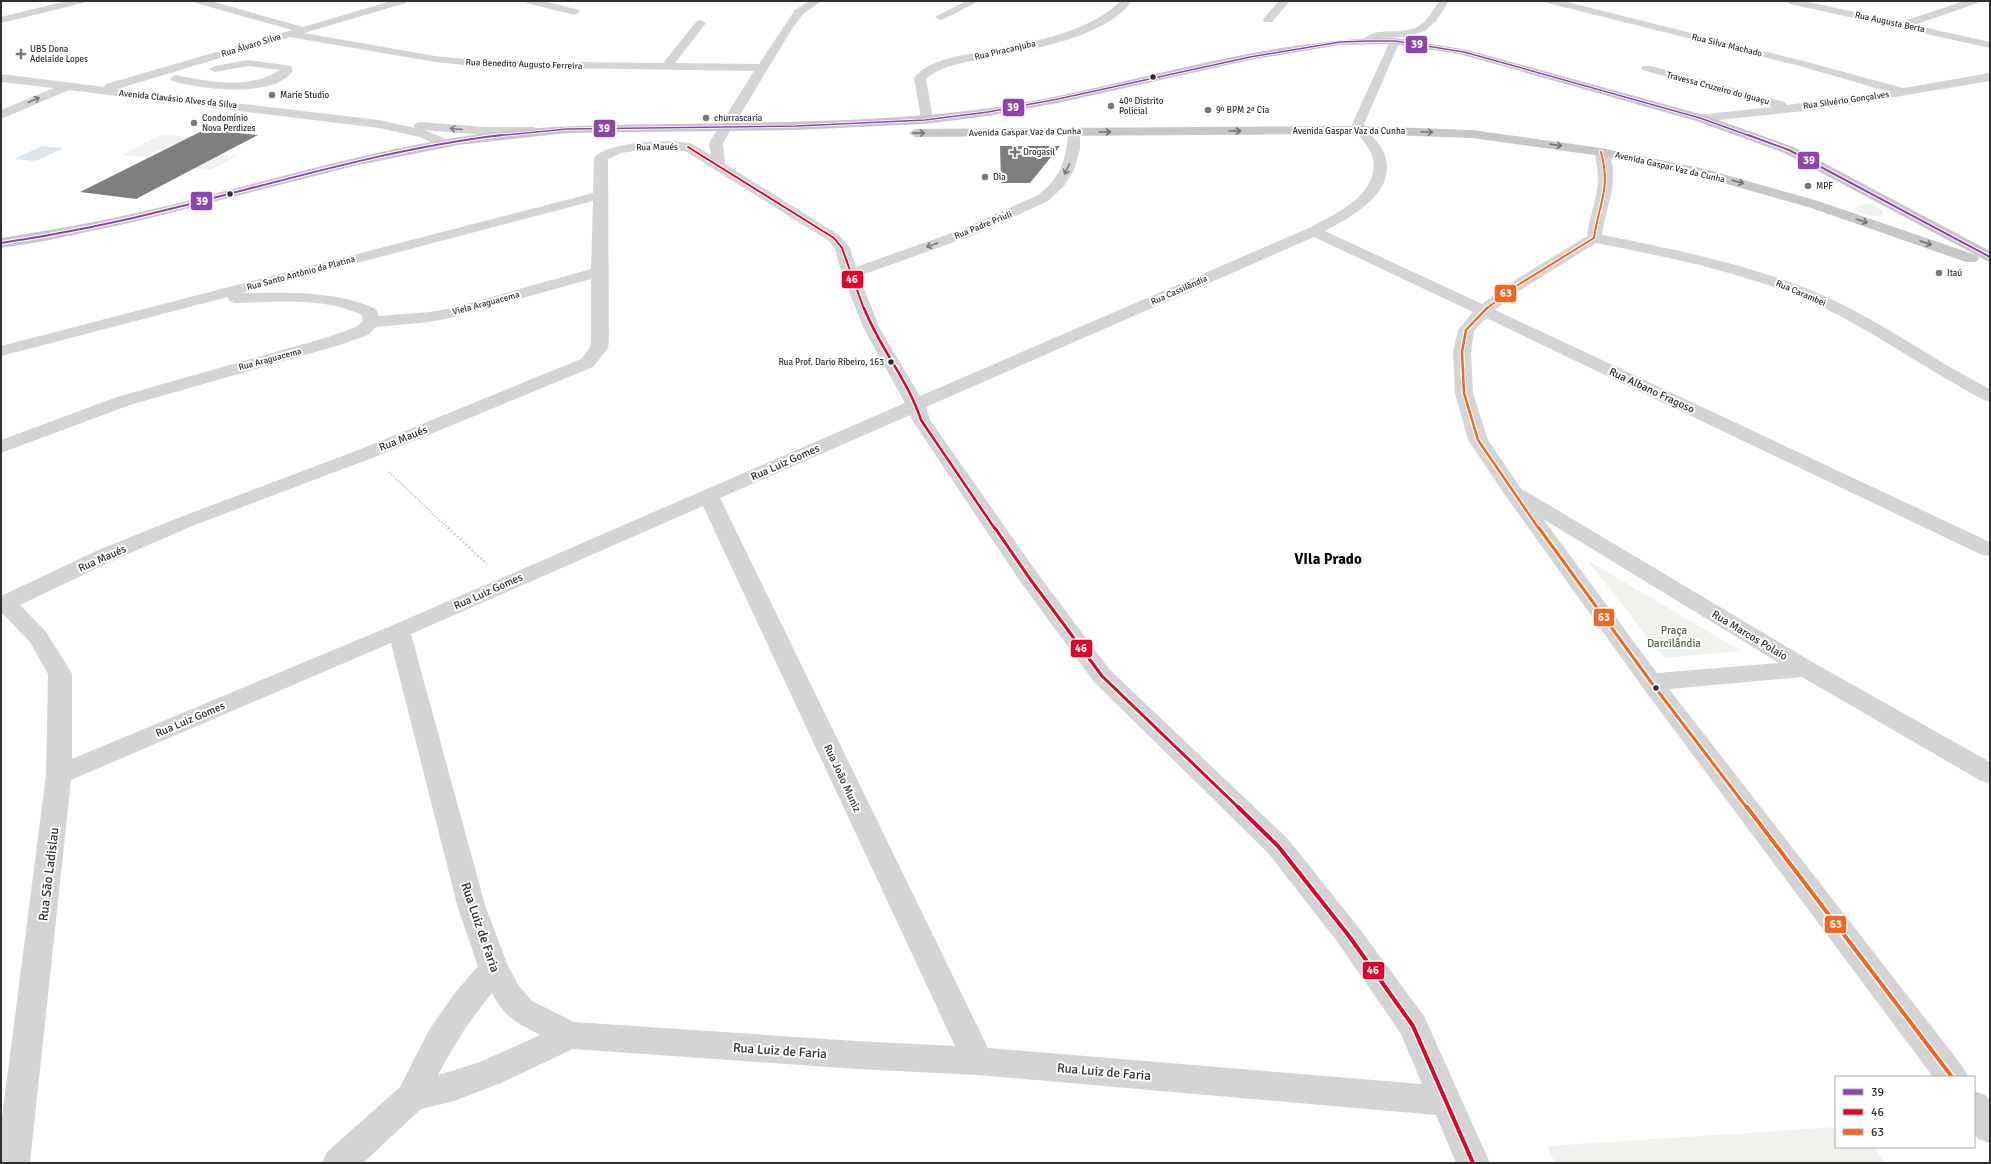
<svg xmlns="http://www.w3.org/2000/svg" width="1991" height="1164" font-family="Signika,sans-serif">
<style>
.green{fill:#f0f3ed}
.water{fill:#dbe6ef}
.building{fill:#7f7f7f}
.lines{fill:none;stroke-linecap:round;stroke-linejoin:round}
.path-far1{stroke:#d3d3d3;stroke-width:2;stroke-dasharray:1.5 1.5;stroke-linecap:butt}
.path{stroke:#d3d3d3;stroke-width:2.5;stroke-dasharray:2 2;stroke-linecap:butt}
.minor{fill:#d4d4d4;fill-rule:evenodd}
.major{fill:#c7c7c7;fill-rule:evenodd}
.bus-1-far1-casing{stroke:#fff;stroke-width:3}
.bus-1-casing{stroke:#fff;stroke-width:4}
.bus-2-far3-casing{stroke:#fff;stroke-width:4}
.bus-2-far2-casing{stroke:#fff;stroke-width:5}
.bus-2-far1-casing{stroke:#fff;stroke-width:6}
.bus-2-casing{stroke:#fff;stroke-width:7}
.bus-3-far3-casing{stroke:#fff;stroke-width:4}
.bus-3-far2-casing{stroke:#fff;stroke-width:5}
.bus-3-far1-casing{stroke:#fff;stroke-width:6}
.bus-3-casing{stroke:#fff;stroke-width:7}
.bus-1-far1{stroke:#8e44ad;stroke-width:1.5}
.bus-1{stroke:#8e44ad;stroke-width:2}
.bus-2-far3{stroke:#e4002b;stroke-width:2}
.bus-2-far2{stroke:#e4002b;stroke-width:2.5}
.bus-2-far1{stroke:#e4002b;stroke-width:3}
.bus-2{stroke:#e4002b;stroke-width:4}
.bus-3-far3{stroke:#f26522;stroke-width:2}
.bus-3-far2{stroke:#f26522;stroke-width:2.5}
.bus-3-far1{stroke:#f26522;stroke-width:3}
.bus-3{stroke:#f26522;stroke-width:4}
.oneway{stroke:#797979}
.oneway2{stroke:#737373}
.poi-dot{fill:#787878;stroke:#fff;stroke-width:1.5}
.bus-dot{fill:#2f2f2f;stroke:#fff;stroke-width:1.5}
.labels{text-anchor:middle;stroke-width:4;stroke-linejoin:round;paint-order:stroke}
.far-street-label{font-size:9px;fill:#2f2f2f;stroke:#fff}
.far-poi-label{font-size:9px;fill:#2f2f2f;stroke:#fff;text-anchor:start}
.far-bus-label{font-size:9px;fill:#2f2f2f;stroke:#fff;text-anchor:end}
.street-label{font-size:11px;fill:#2f2f2f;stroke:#fff}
.park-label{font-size:11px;fill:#516640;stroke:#fff}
.near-street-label{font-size:13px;fill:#2f2f2f;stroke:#fff}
.district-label{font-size:15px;font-weight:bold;fill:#000;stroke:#fff}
.line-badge{stroke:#fff;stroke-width:1.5}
.badge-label{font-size:11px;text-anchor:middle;font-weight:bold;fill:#fff}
</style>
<rect width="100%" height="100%" fill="#fff"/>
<path class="green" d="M 169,135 L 200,138 L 180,144 L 171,145 L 143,157 L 123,155 L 158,136 Z
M 176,150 L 236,156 L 211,170 L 150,164 Z
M 1870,203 L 1883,211 L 1881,217 L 1867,215 L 1852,208 Z
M 1587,560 L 1741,651 L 1664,658 Z
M 1836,1127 L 1836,1147 L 1874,1147 L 1885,1163 L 1555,1163 L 1547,1146 Z"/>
<path class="water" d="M 42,146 L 64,148 L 36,161 L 14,159 Z"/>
<path class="building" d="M 204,130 L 258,135 L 136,199 L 80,192 Z
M 1000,146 L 1060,146 L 1030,183 L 1001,183 Z"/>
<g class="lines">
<path class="path-far1" d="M 389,472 L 449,529"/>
<path class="path" d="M 448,528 L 487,564"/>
<path class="minor" d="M 66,1 L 84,1 L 83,3 L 1,23 L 1,17 Z
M 195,1 L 211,1 L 303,27 L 391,1 L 407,1 L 406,3 L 304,33 L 435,56 L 485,61 L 663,63 L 697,21 L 701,20 L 706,23 L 675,63 L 759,64 L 795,10 L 809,1 L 821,1 L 803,14 L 792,29 L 723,143 L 725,164 L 839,235 L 850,248 L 856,267 L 963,229 L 1038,195 C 1060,179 1067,159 1068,132 L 1069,129 L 1079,129 L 1080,132 L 1080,149 L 1074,170 L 1064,186 L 1048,201 L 974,235 L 859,276 L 880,329 L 920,396 L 1309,228 C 1335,213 1383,194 1372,155 C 1368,144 1356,135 1352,124 L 1391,39 L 1395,38 L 1400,41 L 1364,124 C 1369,135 1381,143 1385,155 C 1397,193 1352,216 1325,231 L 1482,304 L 1507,285 L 1587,236 C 1592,202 1604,189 1594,152 L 1596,149 L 1606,149 C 1623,174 1605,209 1602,235 C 1679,250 1757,266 1829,298 C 1885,324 1935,361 1990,389 L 1990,401 L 1984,400 C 1927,370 1875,332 1818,305 C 1748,273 1672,258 1596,243 L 1519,291 L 1495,310 L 1990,542 L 1990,556 L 1982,555 L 1486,318 L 1474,331 L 1471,352 L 1473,393 L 1488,440 L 1522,490 L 1527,492 L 1814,663 L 1990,762 L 1990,783 L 1981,781 L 1802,677 L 1669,689 L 1963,1067 L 1968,1077 L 1933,1077 L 1643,688 L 1505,495 L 1468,440 L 1455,393 L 1453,352 L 1458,330 L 1473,312 L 1314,237 L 926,407 L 930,420 L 1038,574 L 1110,670 L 1288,839 L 1359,928 L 1424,1016 L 1490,1163 L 1456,1163 L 1436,1115 L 978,1075 L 856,1069 L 573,1049 L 501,1083 L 454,1101 L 421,1109 L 363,1163 L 322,1163 L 327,1152 L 400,1087 L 429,1030 L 454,994 L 478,966 L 457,905 L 391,643 L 71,780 L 30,1163 L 1,1163 L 1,1125 L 46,775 L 48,674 L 30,642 L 1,612 L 1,596 L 96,551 L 178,518 L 361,449 L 581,359 L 590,347 L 591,340 L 591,279 L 454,317 L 430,322 L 376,327 L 368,335 L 340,345 L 130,405 L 1,453 L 1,440 L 117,397 L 328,337 L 356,327 L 363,321 L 362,315 C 323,297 277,302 235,303 L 229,301 L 228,297 L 1,356 L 1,346 L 593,193 L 594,158 C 605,142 675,138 692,144 C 698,147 705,152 711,155 L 709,143 L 754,71 L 485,67 L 435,62 L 290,37 L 117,89 L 379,120 L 415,128 L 414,126 L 416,123 L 420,122 L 485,127 L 534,127 L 540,131 L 534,135 L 485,135 L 424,130 L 451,141 L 453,144 L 451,147 L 441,147 L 420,137 L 379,128 L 69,90 L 1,119 L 1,110 L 54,88 L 1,82 L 1,74 L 104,87 L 106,84 L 292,30 L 196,3 ZM 642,150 L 685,151 L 829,241 L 835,249 L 842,274 L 864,329 L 905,403 L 391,626 L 72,759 L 72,674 L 47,633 L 20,605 L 112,561 L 192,526 L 375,457 L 593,367 L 608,348 L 609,340 L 608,159 L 621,153 ZM 593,201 L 591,269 L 452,308 L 430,312 L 379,316 L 376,309 C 333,290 288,293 243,293 ZM 910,415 L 912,420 L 1022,584 L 1094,682 L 1268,853 L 1339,944 L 1401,1034 L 1422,1084 L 988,1048 L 720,498 ZM 703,506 L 955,1046 L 856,1041 L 574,1022 L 532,1001 L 519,986 L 508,966 L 485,905 L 411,634 ZM 1543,519 L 1779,663 L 1657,673 ZM 492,993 C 505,1018 516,1022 540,1035 L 480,1062 L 438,1075 C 453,1046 470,1019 492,993 Z
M 525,1 L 543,1 L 579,10 L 580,12 L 575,15 L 526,3 Z
M 966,1 L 979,1 L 944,19 L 940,20 L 935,17 Z
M 1121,1 L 1132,1 C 1104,39 1028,50 983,59 C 963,63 942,65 926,79 L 932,113 L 931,120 L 925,124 L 919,120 L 920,113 L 914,78 C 929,57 974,54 997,49 C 1040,40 1088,32 1121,1 Z
M 1279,1 L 1290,1 L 1272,22 L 1264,22 L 1263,20 L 1264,18 Z
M 1439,1 L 1449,1 L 1436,21 L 1425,31 L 1406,37 L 1382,38 L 1367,44 L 1362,41 C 1374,25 1401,36 1417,27 C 1428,21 1433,10 1439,1 Z
M 1546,1 L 1563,1 L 1811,63 L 1903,88 L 1990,73 L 1990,81 L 1823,109 L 1700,122 L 1696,121 L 1694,118 L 1696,115 L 1773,107 L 1643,70 L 1641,68 L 1643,66 L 1651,66 L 1785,102 L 1787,105 L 1886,91 L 1803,67 L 1547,3 Z
M 1785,1 L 1804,1 L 1901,22 L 1964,1 L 1979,1 L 1978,3 L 1914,25 L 1990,42 L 1990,48 L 1790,4 Z
M 248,60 L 291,66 L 293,71 C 273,99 200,89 172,81 L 170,79 L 176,75 C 211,82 247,90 280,70 L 248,66 L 215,72 L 209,69 L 215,66 Z
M 1974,1091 L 1986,1095 L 1990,1101 L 1990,1143 L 1978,1139 L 1974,1133 Z"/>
<path class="major" d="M 1395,38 L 1468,50 L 1704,115 L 1794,147 L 1990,251 L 1990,262 L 1977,256 L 1979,259 L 1976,262 L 1966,262 L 1808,207 L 1698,176 L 1601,156 L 1472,138 L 1360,134 L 915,137 L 909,133 L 915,129 L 1360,126 L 1472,130 L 1601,148 L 1705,169 L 1818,201 L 1976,255 L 1784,153 L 1696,121 L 1463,55 L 1395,44 L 1340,45 L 1250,60 L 1058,103 L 988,116 L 925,124 L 796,130 L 567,133 L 458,145 L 354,166 L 134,222 L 45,241 L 1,248 L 1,238 C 60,229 117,218 175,204 C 279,178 381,147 487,133 C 550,125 614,125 678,124 C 780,122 882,122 983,109 C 1121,90 1255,38 1395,38 Z"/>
<g class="bus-1-far1-casing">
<path id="bus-1-far1" d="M 494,136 L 567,129 L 796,126 L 925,120 L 988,112 L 1058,99 L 1250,57 L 1340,42 L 1367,41 L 1395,41 L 1464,52 L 1700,118 L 1750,136"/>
</g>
<g class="bus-1-casing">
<path id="bus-1" d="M 1748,135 L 1789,150 L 1990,257
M 1,243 C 61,234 120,222 178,207 C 286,180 392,148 502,135"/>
</g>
<g class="bus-2-far3-casing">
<path id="bus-2-far3" d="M 688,147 L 834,238 L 842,248 L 864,309"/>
</g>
<g class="bus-2-far2-casing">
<path id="bus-2-far2" d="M 864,308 C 879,347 908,380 921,420 L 995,529"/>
</g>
<g class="bus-2-far1-casing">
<path id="bus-2-far1" d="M 995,528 L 1030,579 L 1102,676 L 1239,808"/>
</g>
<g class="bus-2-casing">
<path id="bus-2" d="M 1238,807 L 1278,846 L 1349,936 L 1413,1026 L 1473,1163"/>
</g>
<g class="bus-3-far3-casing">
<path id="bus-3-far3" d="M 1486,309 L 1513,288 L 1594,238 C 1599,203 1611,189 1601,152"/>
</g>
<g class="bus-3-far2-casing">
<path id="bus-3-far2" d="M 1487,308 L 1466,330 L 1462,352 L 1464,393 L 1478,440 L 1539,529"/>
</g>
<g class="bus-3-far1-casing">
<path id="bus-3-far1" d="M 1539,528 L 1651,682 L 1747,808"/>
</g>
<g class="bus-3-casing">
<path id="bus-3" d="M 1747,807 L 1952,1077"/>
</g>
<use href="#bus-1-far1" class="bus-1-far1"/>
<use href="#bus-1" class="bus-1"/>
<use href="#bus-2-far3" class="bus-2-far3"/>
<use href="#bus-2-far2" class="bus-2-far2"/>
<use href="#bus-2-far1" class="bus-2-far1"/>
<use href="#bus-2" class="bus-2"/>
<use href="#bus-3-far3" class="bus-3-far3"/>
<use href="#bus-3-far2" class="bus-3-far2"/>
<use href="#bus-3-far1" class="bus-3-far1"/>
<use href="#bus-3" class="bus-3"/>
</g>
<defs><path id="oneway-shaft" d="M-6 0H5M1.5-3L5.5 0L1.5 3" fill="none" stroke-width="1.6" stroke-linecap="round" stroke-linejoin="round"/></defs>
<g class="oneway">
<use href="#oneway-shaft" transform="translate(34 100) rotate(-23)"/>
<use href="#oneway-shaft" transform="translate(456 129) rotate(-175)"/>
<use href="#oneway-shaft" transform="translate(1067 169) rotate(116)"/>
<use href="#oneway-shaft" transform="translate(932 245) rotate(160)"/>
</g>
<g class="oneway2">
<use href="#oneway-shaft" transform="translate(1235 131)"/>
<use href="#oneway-shaft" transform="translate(1105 132)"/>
<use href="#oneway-shaft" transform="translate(1427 132) rotate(3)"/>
<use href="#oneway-shaft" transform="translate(919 133) rotate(1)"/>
<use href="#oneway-shaft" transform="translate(1556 145) rotate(8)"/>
<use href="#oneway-shaft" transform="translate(1738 182) rotate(16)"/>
<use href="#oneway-shaft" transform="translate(1862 221) rotate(19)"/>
<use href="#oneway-shaft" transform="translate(1926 243) rotate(19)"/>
</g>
<g class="poi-dot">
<path d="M19 48h4v4h4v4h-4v4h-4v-4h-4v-4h4z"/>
<circle cx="272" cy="95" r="4"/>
<circle cx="1111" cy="106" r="4"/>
<circle cx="1208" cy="110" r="4"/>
<circle cx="706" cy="118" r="4"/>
<circle cx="194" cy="123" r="4"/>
<path d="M1013 146h4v4h4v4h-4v4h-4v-4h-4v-4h4z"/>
<circle cx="985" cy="177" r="4"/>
<circle cx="1808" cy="186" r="4"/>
<circle cx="1939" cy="273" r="4"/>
</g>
<g class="bus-dot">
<circle cx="1153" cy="77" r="3.5"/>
<circle cx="230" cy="194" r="3.5"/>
<circle cx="891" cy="362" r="3.5"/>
<circle cx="1656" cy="688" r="3.5"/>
</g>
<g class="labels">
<g class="far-street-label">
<text transform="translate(1890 22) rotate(12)" y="3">Rua Augusta Berta</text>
<text transform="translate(251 45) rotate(-17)" y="3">Rua Álvaro Silva</text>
<text transform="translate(1727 45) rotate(14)" y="3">Rua Silva Machado</text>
<text transform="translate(1005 50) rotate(-13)" y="3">Rua Piracanjuba</text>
<text transform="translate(524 64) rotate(2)" y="3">Rua Benedito Augusto Ferreira</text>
<text transform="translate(1718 88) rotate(15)" y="3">Travessa Cruzeiro do Iguaçu</text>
<text transform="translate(178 99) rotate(6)" y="3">Avenida Clavásio Alves da Silva</text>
<text transform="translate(1846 100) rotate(-8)" y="3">Rua Silvério Gonçalves</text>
<text x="1349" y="134">Avenida Gaspar Vaz da Cunha</text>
<text transform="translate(1025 132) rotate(-1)" y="3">Avenida Gaspar Vaz da Cunha</text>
<text transform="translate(657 147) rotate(-1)" y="3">Rua Maués</text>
<text transform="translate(1670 167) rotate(13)" y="3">Avenida Gaspar Vaz da Cunha</text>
<text transform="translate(983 225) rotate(-22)" y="3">Rua Padre Priuli</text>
<text transform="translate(301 273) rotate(-15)" y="3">Rua Santo Antônio da Platina</text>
<text transform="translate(1179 290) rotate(-24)" y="3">Rua Cassilândia</text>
<text transform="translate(1801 293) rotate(23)" y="3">Rua Carambei</text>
<text transform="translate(486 303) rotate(-15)" y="3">Viela Araguacema</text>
<text transform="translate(270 359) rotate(-15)" y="3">Rua Araguacema</text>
</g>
<g class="far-poi-label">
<text x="30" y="52">UBS Dona<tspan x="30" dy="10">Adelaide Lopes</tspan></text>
<text x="280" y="98">Marie Studio</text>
<text x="1119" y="104">40º Distrito<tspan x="1119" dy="10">Policial</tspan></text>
<text x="1216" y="113">9º BPM 2ª Cia</text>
<text x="202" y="121">Condomínio<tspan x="202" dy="10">Nova Perdizes</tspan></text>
<text x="714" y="121">churrascaria</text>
<text x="1023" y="155">Drogasil</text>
<text x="993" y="180">Dia</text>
<text x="1816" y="189">MPF</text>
<text x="1947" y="276">Itaú</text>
</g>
<g class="far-bus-label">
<text x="884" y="365">Rua Prof. Dario Ribeiro, 163</text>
</g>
<g class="street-label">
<text transform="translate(1652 390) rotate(25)" y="4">Rua Albano Fragoso</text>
<text transform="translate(403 438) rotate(-22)" y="4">Rua Maués</text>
<text transform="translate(785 462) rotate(-24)" y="4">Rua Luiz Gomes</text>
<text transform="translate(102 558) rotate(-24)" y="4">Rua Maués</text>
<text transform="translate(488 591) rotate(-24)" y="4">Rua Luiz Gomes</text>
<text transform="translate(1750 635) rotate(31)" y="4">Rua Marcos Polaio</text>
<text transform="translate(190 719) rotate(-23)" y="4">Rua Luiz Gomes</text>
<text transform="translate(843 778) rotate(65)" y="4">Rua João Muniz</text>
</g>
<g class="park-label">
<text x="1674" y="634">Praça<tspan x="1674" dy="13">Darcilândia</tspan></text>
</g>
<g class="near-street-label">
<text transform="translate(48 874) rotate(-83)" y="5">Rua São Ladislau</text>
<text transform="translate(481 927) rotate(71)" y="5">Rua Luiz de Faria</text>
<text transform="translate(780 1050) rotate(4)" y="5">Rua Luiz de Faria</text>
<text transform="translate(1104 1071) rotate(5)" y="5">Rua Luiz de Faria</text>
</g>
<g class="district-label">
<text x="1328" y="564">VIla Prado</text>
</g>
</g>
<g class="line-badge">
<rect x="1405" y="35" width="23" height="19" rx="4" fill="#8e44ad"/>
<rect x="1002" y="98" width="23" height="19" rx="4" fill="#8e44ad"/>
<rect x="593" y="119" width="23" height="19" rx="4" fill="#8e44ad"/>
<rect x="1797" y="151" width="23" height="19" rx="4" fill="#8e44ad"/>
<rect x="190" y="191" width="23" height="20" rx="4" fill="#8e44ad"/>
<rect x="841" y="270" width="23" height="19" rx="4" fill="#e4002b"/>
<rect x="1494" y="284" width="23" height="19" rx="4" fill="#f26522"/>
<rect x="1593" y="608" width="22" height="19" rx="4" fill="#f26522"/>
<rect x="1070" y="639" width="23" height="19" rx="4" fill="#e4002b"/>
<rect x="1824" y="915" width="23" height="19" rx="4" fill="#f26522"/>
<rect x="1362" y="961" width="23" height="19" rx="4" fill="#e4002b"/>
</g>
<g class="badge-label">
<text x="1417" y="48">39</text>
<text x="1013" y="111">39</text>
<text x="604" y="132">39</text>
<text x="1809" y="164">39</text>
<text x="202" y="205">39</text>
<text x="852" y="283">46</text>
<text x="1506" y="297">63</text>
<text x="1604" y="621">63</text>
<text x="1081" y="652">46</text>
<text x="1836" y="928">63</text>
<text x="1373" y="974">46</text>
</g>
<rect width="1991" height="1164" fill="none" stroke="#2f2f2f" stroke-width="4"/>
<rect x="1835" y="1076" width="140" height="72" fill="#ffffff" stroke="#acacac"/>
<rect x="1843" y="1089" width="20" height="6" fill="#8e44ad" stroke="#acacac"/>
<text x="1871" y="1096" font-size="12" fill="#2f2f2f">39</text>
<rect x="1843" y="1109" width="20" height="6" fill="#e4002b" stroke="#acacac"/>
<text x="1871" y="1116" font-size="12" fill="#2f2f2f">46</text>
<rect x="1843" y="1129" width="20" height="6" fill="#f26522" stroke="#acacac"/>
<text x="1871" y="1136" font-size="12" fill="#2f2f2f">63</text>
</svg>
